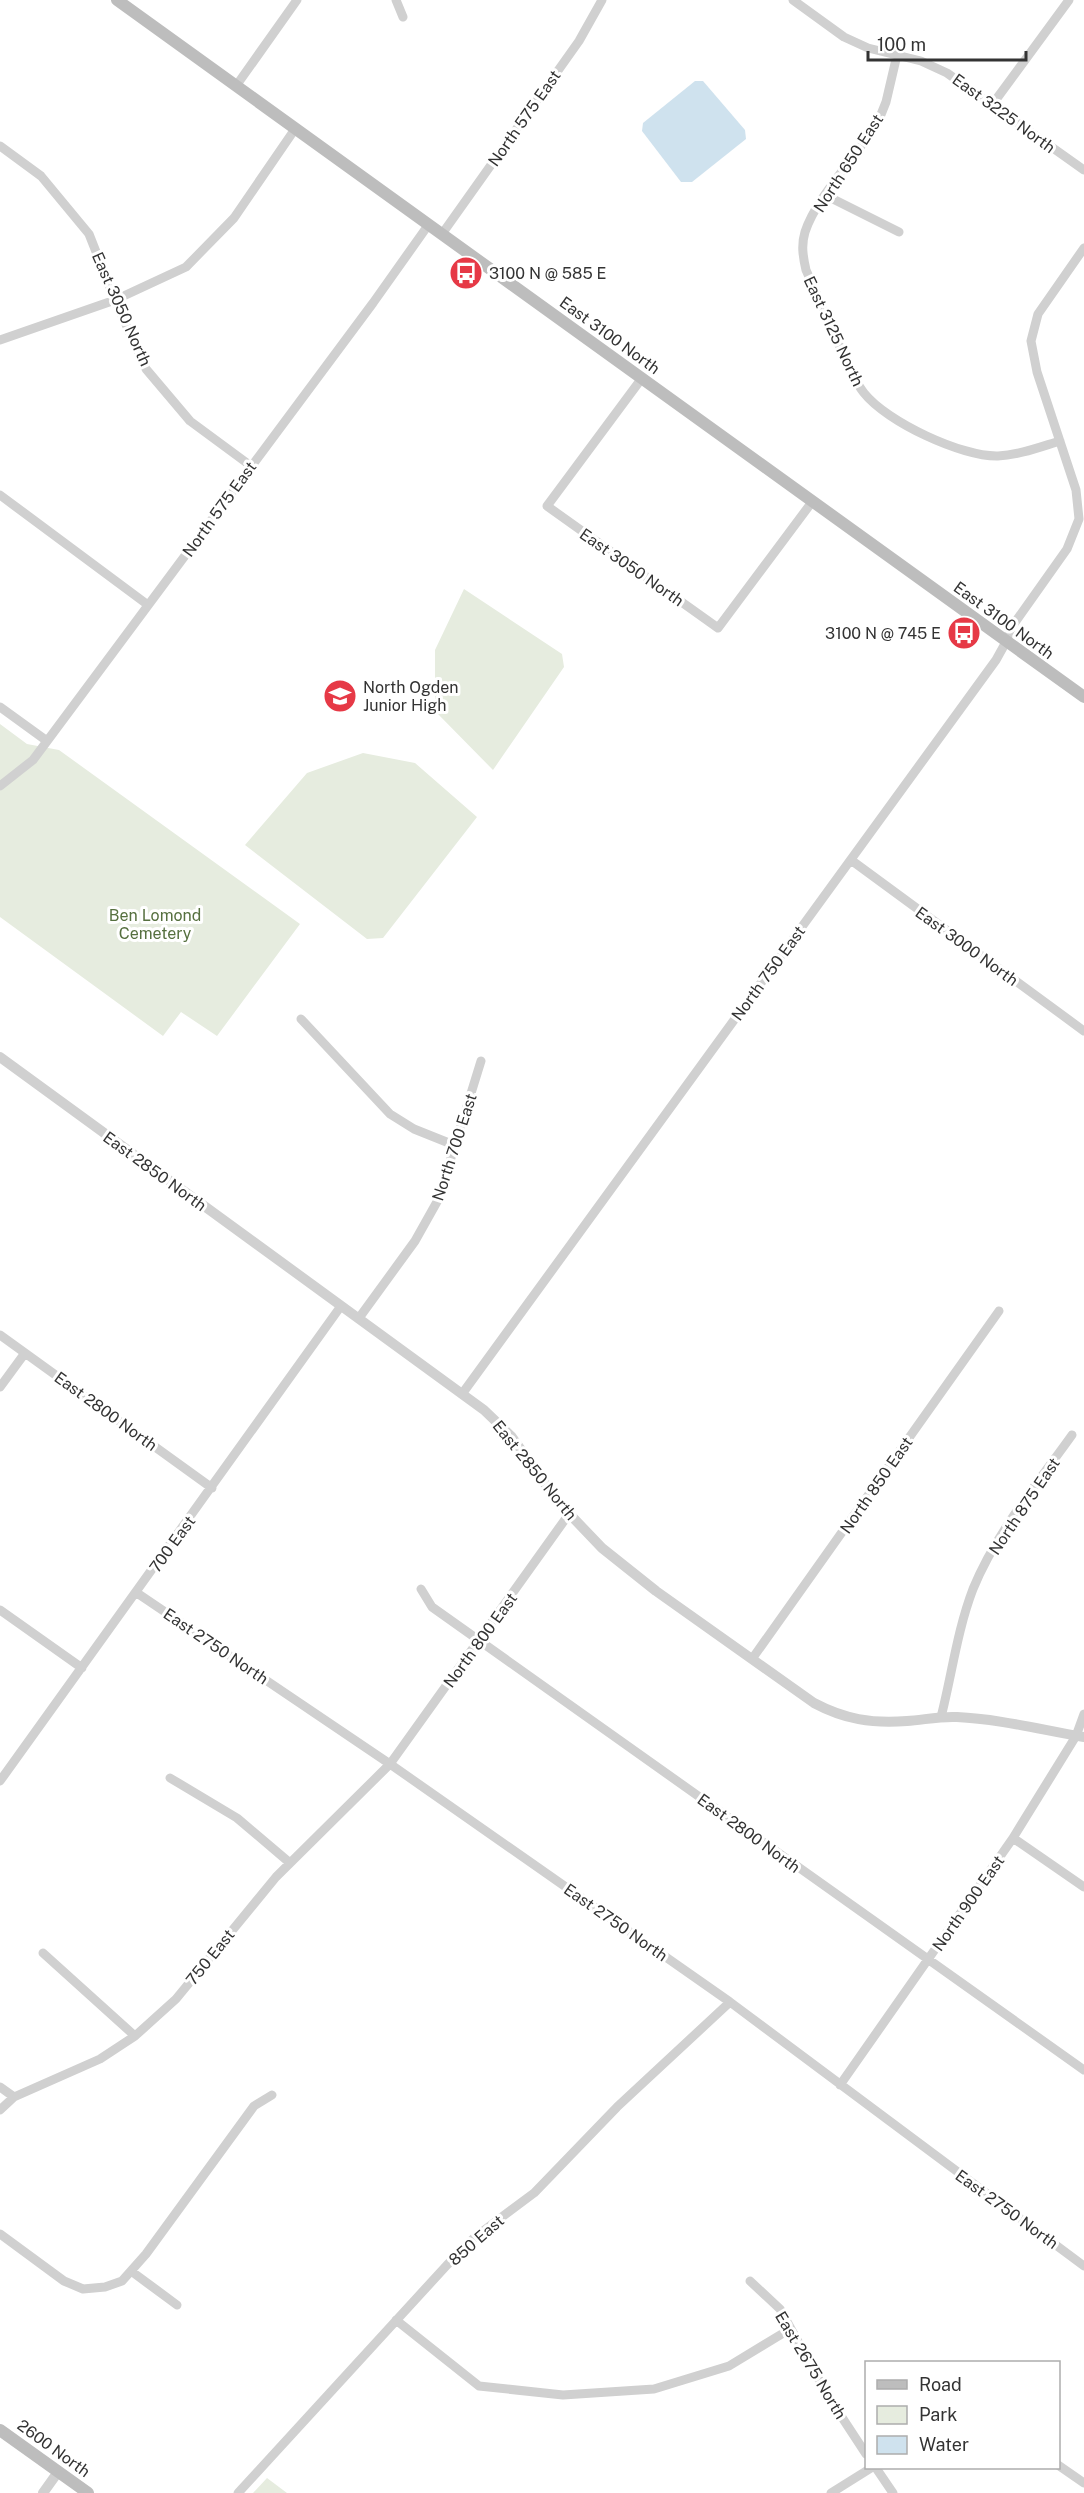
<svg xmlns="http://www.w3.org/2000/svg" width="1084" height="2493" font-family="'Public Sans',sans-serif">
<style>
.green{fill:#e6ecdf}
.water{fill:#cfe2ee}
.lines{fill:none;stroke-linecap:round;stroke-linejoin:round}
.minor{stroke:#d0d0d0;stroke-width:9}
.tertiary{stroke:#d0d0d0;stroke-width:10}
.secondary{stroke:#bdbdbd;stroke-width:12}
.labels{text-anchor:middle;stroke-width:6;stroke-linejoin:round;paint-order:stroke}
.street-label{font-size:16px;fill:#333;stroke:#fff}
.poi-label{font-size:16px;fill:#333;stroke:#fff;text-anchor:start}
.park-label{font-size:16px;fill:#56703f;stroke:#fff}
</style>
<rect width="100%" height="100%" fill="#fff"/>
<path class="green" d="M 464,589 L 562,654 L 564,667 L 493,770 L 435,711 L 435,650 Z
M 0,724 L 27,744 L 59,750 L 300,924 L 217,1036 L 181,1012 L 163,1036 L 0,917 Z
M 363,753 L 415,763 L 477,817 L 383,938 L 367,939 L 245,845 L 307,773 Z
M 267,2478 L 287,2493 L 253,2493 Z"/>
<path class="water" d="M 695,81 L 703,81 L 745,130 L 746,139 L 692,182 L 681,182 L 642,131 L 643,123 Z"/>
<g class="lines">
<path class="minor" d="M 396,0 L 403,17
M 793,0 L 844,37 L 868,48 L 921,61 L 947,73 L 1084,170
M 897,55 L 886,102 L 880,117 C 860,154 817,195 805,232 C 801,245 803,257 806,270 C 817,295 828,320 839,345 C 846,361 853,379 864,393 C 887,422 962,457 998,456 C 1019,455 1040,447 1060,441
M 236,86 L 297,0
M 992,105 L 1069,0
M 0,146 L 41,176 L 89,234 L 115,300 L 146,369 L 190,421 L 251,466
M 827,196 L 899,232
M 442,234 L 579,41 L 602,0
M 0,340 L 115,300 L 186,267 L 234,218 L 295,129
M 642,378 L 547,506 L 718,628 L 812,502
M 0,495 L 148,605
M 0,707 L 47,741
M 0,786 L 33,760 L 373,303 L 429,224
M 851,860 L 1084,1031
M 301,1019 L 390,1114 L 414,1129 L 454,1145
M 359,1318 L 415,1241 L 438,1200 L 481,1061
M 0,1335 L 212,1488
M 0,1387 L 25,1353
M 462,1394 L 996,660 L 1006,642 L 1011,628 L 1067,549 L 1079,519 L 1076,490 L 1037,372 L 1031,341 L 1038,314 L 1084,248
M 421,1589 L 432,1607 L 1084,2070
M 137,1593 L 390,1764 L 730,2002 L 1084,2266
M 0,1610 L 82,1668
M 752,1659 L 999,1311
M 941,1717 C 952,1674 957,1631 973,1589 C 996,1533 1037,1484 1072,1435
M 170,1778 L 237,1818 L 290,1863
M 0,1781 L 341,1306
M 1013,1838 L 1084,1887
M 43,1953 L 135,2036
M 840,2085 L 1013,1838 L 1076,1736 L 1084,1714
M 0,2087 L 14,2097
M 0,2110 L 14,2097 L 100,2059 L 135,2036 L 176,1999 L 276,1877 L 390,1764 L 569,1514
M 0,2234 L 64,2281 L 83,2289 L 105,2287 L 122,2281 L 146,2254 L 254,2106 L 272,2095
M 131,2271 L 177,2305
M 750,2281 L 780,2309 L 828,2396 L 866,2454
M 396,2320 L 479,2386 L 563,2395 L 654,2389 L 729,2366 L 790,2329
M 1058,2465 L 1084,2483
M 876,2468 L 893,2493
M 238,2493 L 447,2265 L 475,2237 L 534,2193 L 617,2107 L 730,2002
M 831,2493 L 871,2468"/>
<path class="tertiary" d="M 0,1057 L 484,1410 L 511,1436 L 559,1503 L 602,1548 L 656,1591 L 814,1703 C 844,1719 872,1724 907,1721 C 923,1720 940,1716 957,1717 C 1000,1719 1042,1730 1084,1737
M 43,2493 L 58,2472"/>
<path class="secondary" d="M 117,0 L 1084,697
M 0,2430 L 88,2493"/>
</g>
<defs>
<g id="bus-disc" transform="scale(1.725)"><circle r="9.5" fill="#e63946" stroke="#fff"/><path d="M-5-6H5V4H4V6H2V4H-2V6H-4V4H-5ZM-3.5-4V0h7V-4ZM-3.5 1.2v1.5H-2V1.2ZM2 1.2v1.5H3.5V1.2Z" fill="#fff"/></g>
<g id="school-disc" transform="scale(1.725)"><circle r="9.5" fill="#e63946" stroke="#fff"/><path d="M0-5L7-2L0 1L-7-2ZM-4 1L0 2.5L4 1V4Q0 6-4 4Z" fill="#fff"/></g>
</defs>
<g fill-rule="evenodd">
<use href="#bus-disc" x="466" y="273"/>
<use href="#bus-disc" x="964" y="633"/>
<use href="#school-disc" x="340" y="696"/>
</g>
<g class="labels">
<g class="street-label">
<text transform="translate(1004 113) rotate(36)" y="6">East 3225 North</text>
<text transform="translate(524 118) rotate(-55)" y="6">North 575 East</text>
<text transform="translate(848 163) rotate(-57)" y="6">North 650 East</text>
<text transform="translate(122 309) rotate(66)" y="6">East 3050 North</text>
<text transform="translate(834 331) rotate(65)" y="6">East 3125 North</text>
<text transform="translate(610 335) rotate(36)" y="6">East 3100 North</text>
<text transform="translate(219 509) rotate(-54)" y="6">North 575 East</text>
<text transform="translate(632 567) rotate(35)" y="6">East 3050 North</text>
<text transform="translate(1004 620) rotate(36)" y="6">East 3100 North</text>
<text transform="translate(967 946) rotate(36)" y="6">East 3000 North</text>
<text transform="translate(768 973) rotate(-54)" y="6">North 750 East</text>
<text transform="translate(454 1147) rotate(-72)" y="6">North 700 East</text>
<text transform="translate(155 1171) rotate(36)" y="6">East 2850 North</text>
<text transform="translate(106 1411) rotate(36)" y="6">East 2800 North</text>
<text transform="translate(535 1470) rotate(51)" y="6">East 2850 North</text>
<text transform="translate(876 1485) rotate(-55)" y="6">North 850 East</text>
<text transform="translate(1024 1506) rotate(-56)" y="6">North 875 East</text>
<text transform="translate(172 1544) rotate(-54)" y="6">700 East</text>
<text transform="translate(480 1640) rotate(-54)" y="6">North 800 East</text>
<text transform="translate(216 1646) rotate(34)" y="6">East 2750 North</text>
<text transform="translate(749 1833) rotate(36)" y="6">East 2800 North</text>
<text transform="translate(968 1903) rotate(-55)" y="6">North 900 East</text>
<text transform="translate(616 1922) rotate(35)" y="6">East 2750 North</text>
<text transform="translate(210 1957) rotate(-51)" y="6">750 East</text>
<text transform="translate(1007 2209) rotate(36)" y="6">East 2750 North</text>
<text transform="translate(476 2240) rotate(-41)" y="6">850 East</text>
<text transform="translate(811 2365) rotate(59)" y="6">East 2675 North</text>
<text transform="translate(54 2448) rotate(36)" y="6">2600 North</text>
</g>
<g class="poi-label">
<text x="489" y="279">3100 N @ 585 E</text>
<text x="941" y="639" text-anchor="end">3100 N @ 745 E</text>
<text x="363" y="693">North Ogden<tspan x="363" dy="18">Junior High</tspan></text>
</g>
<g class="park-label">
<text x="155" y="921">Ben Lomond<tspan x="155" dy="18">Cemetery</tspan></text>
</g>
</g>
<rect x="865" y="2361" width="195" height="108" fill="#ffffff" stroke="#adadad" stroke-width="1.5"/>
<rect x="877" y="2380" width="30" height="9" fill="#bdbdbd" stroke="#adadad" stroke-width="1.5"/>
<text x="919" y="2391" font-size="18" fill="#333333">Road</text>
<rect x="877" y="2406" width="30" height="18" fill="#e6ecdf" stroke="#adadad" stroke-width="1.5"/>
<text x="919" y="2421" font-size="18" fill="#333333">Park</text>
<rect x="877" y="2436" width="30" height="18" fill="#cfe2ee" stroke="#adadad" stroke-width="1.5"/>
<text x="919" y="2451" font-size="18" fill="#333333">Water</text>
<path d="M868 51v9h158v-9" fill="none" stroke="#333333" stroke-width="3"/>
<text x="877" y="51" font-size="18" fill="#333333" stroke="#ffffff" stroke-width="4.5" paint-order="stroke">100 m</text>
</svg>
